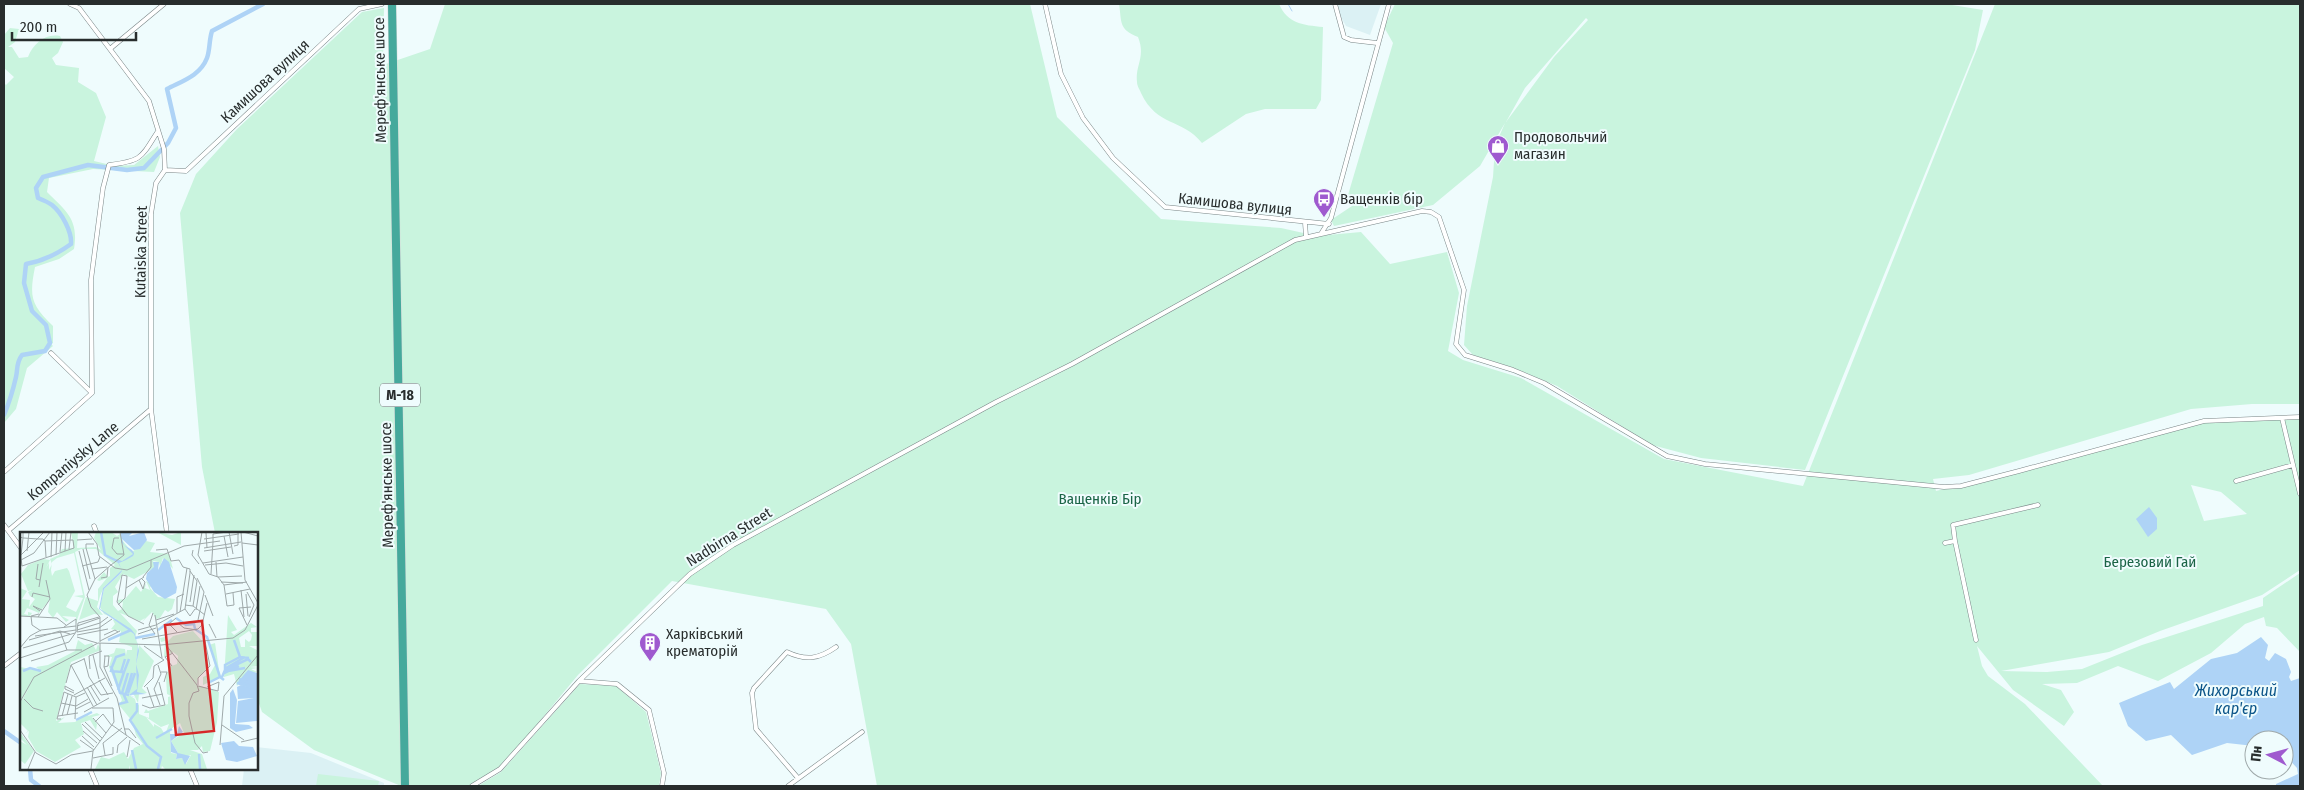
<svg xmlns="http://www.w3.org/2000/svg" width="2304" height="790" font-family="'Fira Sans Condensed',sans-serif">
<style>
.built{fill:#dbf1f4}
.green{fill:#c9f4de;fill-rule:evenodd}
.water{fill:#aed3f6}
.lines{fill:none;stroke-linecap:round;stroke-linejoin:round}
.stream{stroke:#aed3f6;stroke-width:1}
.canal{stroke:#aed3f6;stroke-width:4.5}
.street-casing{stroke:#798586;stroke-width:5}
.highway-casing{stroke:#d8d9d9;stroke-width:9}
.street{stroke:#fff;stroke-width:4}
.highway{stroke:#45a99c;stroke-width:8}
.labels{text-anchor:middle;stroke-width:4;stroke-linejoin:round;paint-order:stroke}
.shield{fill:#effcfd;stroke:#646b6b;stroke-width:1}
.shield-label{font-size:14px;font-weight:bold;fill:#282d2d}
.street-label{font-size:15px;fill:#282d2d;stroke:#effcfd}
.poi-label{font-size:15px;fill:#282d2d;stroke:#effcfd;text-anchor:start}
.park-label{font-size:15px;fill:#1a6446;stroke:#effcfd}
.water-label{font-size:16px;font-style:italic;fill:#0d5689;stroke:#effcfd}
.inset-river{fill:none;stroke:#aed3f6;stroke-width:2.5}
.inset-road{fill:none;stroke:#9fa9aa;stroke-width:1}
.view{fill:#d62828;fill-opacity:0.15;stroke:#d62828;stroke-width:2.5}
.inset-edge{fill:none;stroke:#282d2d;stroke-width:2.5}
</style>
<rect width="100%" height="100%" fill="#effcfd"/>
<path class="built" d="M 1337,4 L 1381,4 L 1370,35 L 1346,26 L 1338,12 Z
M 256,747 L 311,753 L 384,783 L 384,786 L 242,786 L 244,769 L 256,769 Z"/>
<path class="green" d="M 445,4 L 1030,4 L 1057,117 L 1161,219 L 1281,228 L 1317,236 L 1361,232 L 1390,264 L 1447,252 L 1459,293 L 1448,351 L 1463,360 L 1521,378 L 1664,459 L 1803,486 L 1995,4 L 2300,4 L 2300,404 L 2252,404 L 2191,409 L 1969,475 L 1933,479 L 1936,491 L 2079,456 L 2198,420 L 2300,418 L 2300,570 L 2262,595 L 2160,631 L 2109,652 L 2001,671 L 2047,672 L 2082,669 L 2142,645 L 2263,606 L 2263,598 L 2300,573 L 2300,652 L 2277,628 L 2266,626 L 2264,617 L 2245,624 L 2211,653 L 2158,681 L 2118,666 L 2077,683 L 2042,684 L 2061,690 L 2074,712 L 2064,726 L 2013,690 L 1977,646 L 1982,666 L 1988,676 L 2025,704 L 2103,786 L 877,786 L 851,644 L 826,609 L 672,581 L 578,675 L 500,769 L 472,786 L 401,786 L 314,750 L 262,712 L 256,695 L 256,534 L 211,534 L 211,532 L 215,533 L 202,467 L 180,213 L 196,174 L 237,129 L 362,12 L 384,8 L 383,65 L 430,49 ZM 2191,485 L 2221,492 L 2247,514 L 2204,521 Z
M 1119,4 L 1279,4 C 1288,24 1303,25 1323,27 L 1321,100 L 1316,109 L 1265,109 L 1246,114 L 1202,143 C 1182,118 1157,127 1141,93 C 1140,90 1137,86 1137,82 C 1135,65 1146,57 1138,37 C 1118,29 1122,22 1119,4 Z
M 1395,4 L 1946,4 L 1983,10 L 1975,50 L 1805,470 L 1701,458 L 1652,445 L 1557,386 L 1511,367 L 1473,355 L 1464,345 L 1467,306 L 1493,177 L 1495,146 L 1505,123 L 1480,166 L 1433,205 L 1334,226 L 1331,220 L 1355,204 L 1348,195 L 1393,43 L 1384,27 ZM 1586,18 L 1588,20 L 1554,57 L 1506,122 L 1525,88 Z
M 10,28 L 19,29 L 15,42 L 8,47 L 12,47 L 19,58 L 28,57 C 33,44 45,33 60,36 L 63,42 L 58,53 L 52,58 L 56,65 L 79,68 L 78,82 L 96,93 L 106,117 L 94,161 L 115,166 L 134,165 L 158,146 L 160,157 L 154,172 L 93,169 L 49,178 L 47,192 C 66,211 79,219 74,249 L 59,259 L 35,267 C 29,297 31,305 53,326 L 53,343 L 51,344 L 53,346 L 27,368 L 16,409 L 4,423 L 4,83 L 6,85 L 14,77 L 4,68 L 4,35 Z
M 580,684 L 616,686 L 646,712 L 661,773 L 659,786 L 478,786 L 501,772 Z
M 318,774 L 379,781 L 378,786 L 316,786 Z"/>
<path class="water" d="M 2149,507 L 2157,518 L 2157,529 L 2148,537 L 2136,519 Z
M 2261,637 L 2268,645 L 2265,658 L 2269,661 L 2275,653 L 2286,659 L 2291,672 L 2289,677 L 2291,681 L 2300,678 L 2300,786 L 2276,786 L 2276,784 L 2298,774 L 2297,768 L 2284,754 L 2284,740 L 2254,740 L 2254,746 L 2227,743 L 2192,755 L 2171,735 L 2146,741 L 2128,726 L 2119,703 L 2170,682 L 2174,689 L 2211,659 L 2237,653 Z"/>
<g class="lines">
<path class="stream" d="M 1288,4 L 1292,11"/>
<path class="canal" d="M 4,415 C 9,403 13,390 16,377 C 18,368 16,363 22,355 L 45,351 L 50,343 L 46,325 L 32,311 L 24,283 L 26,264 C 43,261 56,255 71,244 C 72,232 62,213 52,205 C 48,202 43,200 38,198 L 36,188 L 43,177 L 88,165 L 127,170 L 144,168 L 168,143 L 176,128 L 167,89 C 182,81 200,76 207,58 C 210,50 209,40 212,31 L 263,4
M 4,731 L 21,743
M 30,769 L 31,780 L 39,786"/>
<g class="street-casing">
<path id="street" d="M 70,4 L 79,8 L 149,101 L 164,149 L 165,170 L 156,183 L 151,214 L 151,409 L 167,534
M 1045,4 L 1061,74 L 1083,118 L 1113,158 L 1165,207 L 1329,224
M 1335,4 L 1344,37 L 1351,40 L 1377,43
M 111,48 L 164,4
M 165,170 L 186,171 L 359,9 L 382,4
M 1305,223 L 1306,236
M 1322,232 L 1331,218 L 1389,4
M 51,353 L 92,393
M 2282,418 L 2300,494
M 4,472 L 92,393 L 91,280 L 103,188 L 109,165 C 142,161 141,158 158,131
M 2236,481 L 2293,465
M 4,525 L 21,548
M 94,526 L 97,534
M 9,530 L 151,409
M 1955,541 L 1976,640
M 1945,543 L 1955,541 L 1953,525 L 2038,505
M 4,666 L 21,653
M 579,681 L 617,684 L 649,710 L 664,773 L 662,786
M 90,769 L 97,786
M 190,769 L 197,786
M 798,778 L 756,729 L 752,693 L 754,688 L 787,652 C 806,661 819,659 836,647
M 472,786 L 500,769 L 579,681 L 690,574 L 733,545 L 996,402 L 1072,364 L 1295,240 L 1422,211 L 1431,212 L 1439,217 L 1464,290 L 1456,344 L 1465,355 L 1513,370 L 1544,383 L 1667,456 L 1705,464 L 1944,487 L 1961,486 L 2019,471 L 2204,421 L 2300,417
M 788,786 L 862,732"/>
</g>
<g class="highway-casing">
<path id="highway" d="M 392,4 L 405,786"/>
</g>
<use href="#street" class="street"/>
<use href="#highway" class="highway"/>
</g>
<defs>
<g id="shop-pin" transform="scale(1.125)"><path d="M0 17L-7.5 6A9.5 9.5 0 1 1 7.5 6Z" fill="#9f5acf" stroke="#effcfd"/><path d="M-5-2.5h2.3a2.7 3.5 0 0 1 5.4 0H5L5.5 6h-11ZM-1.5-2.5h3a1.5 2.3 0 0 0-3 0Z" fill="#fff"/></g>
<g id="bus-pin" transform="scale(1.125)"><path d="M0 17L-7.5 6A9.5 9.5 0 1 1 7.5 6Z" fill="#9f5acf" stroke="#effcfd"/><path d="M-5-6H5V4H4V6H2V4H-2V6H-4V4H-5ZM-3.5-4V0h7V-4ZM-3.5 1.2v1.5H-2V1.2ZM2 1.2v1.5H3.5V1.2Z" fill="#fff"/></g>
<g id="building-pin" transform="scale(1.125)"><path d="M0 17L-7.5 6A9.5 9.5 0 1 1 7.5 6Z" fill="#9f5acf" stroke="#effcfd"/><path d="M-4-6H4V6H1V3H-1V6H-4ZM-2.5-4.3h1.7v1.8h-1.7ZM.8-4.3h1.7v1.8H.8ZM-2.5-1h1.7V.8h-1.7ZM.8-1h1.7V.8H.8Z" fill="#fff"/></g>
</defs>
<g fill-rule="evenodd">
<use href="#shop-pin" x="1498" y="146"/>
<use href="#bus-pin" x="1324" y="199"/>
<use href="#building-pin" x="650" y="643"/>
</g>
<g class="labels">
<rect class="shield" x="380" y="383.5" width="40" height="23" rx="4"/>
<g class="shield-label">
<text x="400" y="400">М-18</text>
</g>
<g class="street-label">
<text transform="translate(380 80) rotate(-91)" y="5">Мереф'янське шосе</text>
<text transform="translate(265 81) rotate(-43)" y="5">Камишова вулиця</text>
<text transform="translate(1235 204) rotate(6)" y="5">Камишова вулиця</text>
<text transform="translate(141 252) rotate(-89)" y="5">Kutaiska Street</text>
<text transform="translate(73 461) rotate(-40)" y="5">Kompaniysky Lane</text>
<text transform="translate(387 485) rotate(-91)" y="5">Мереф'янське шосе</text>
<text transform="translate(729 537) rotate(-32)" y="5">Nadbirna Street</text>
</g>
<g class="poi-label">
<text x="1514" y="142">Продовольчий<tspan x="1514" dy="17">магазин</tspan></text>
<text x="1340" y="204">Ващенків бір</text>
<text x="666" y="639">Харківський<tspan x="666" dy="17">крематорій</tspan></text>
</g>
<g class="park-label">
<text x="1100" y="504">Ващенків Бір</text>
<text x="2150" y="567">Березовий Гай</text>
</g>
<g class="water-label">
<text x="2236" y="696">Жихорський<tspan x="2236" dy="18">кар'єр</tspan></text>
</g>
</g>
<g transform="translate(20 532)">
<rect width="238" height="238" fill="#effcfd"/>
<path d="M 51,0 L 58,0 L 57,16 L 76,15 L 81,18 L 74,6 L 76,0 L 91,0 L 97,4 L 103,0 L 102,8 L 112,20 L 126,9 L 135,11 L 130,20 L 149,22 L 153,37 L 143,26 L 140,35 L 139,30 L 133,29 L 136,35 L 114,47 L 103,42 L 95,55 L 98,60 L 93,64 L 93,73 L 98,79 L 102,77 L 103,70 L 99,72 L 97,68 L 105,67 L 116,54 L 121,60 L 126,51 L 125,56 L 130,58 L 126,49 L 132,52 L 130,56 L 138,65 L 155,67 L 152,77 L 148,80 L 145,78 L 140,86 L 136,87 L 132,80 L 122,90 L 125,86 L 120,89 L 100,81 L 117,99 L 115,105 L 114,102 L 118,113 L 116,132 L 119,113 L 134,129 L 122,156 L 127,161 L 119,162 L 118,171 L 113,161 L 109,163 L 115,167 L 117,175 L 119,172 L 119,182 L 129,186 L 129,181 L 124,181 L 126,177 L 128,179 L 148,172 L 148,165 L 151,164 L 147,162 L 146,145 L 149,135 L 157,132 L 158,124 L 153,120 L 144,125 L 145,109 L 141,110 L 140,106 L 145,105 L 147,110 L 153,104 L 173,99 L 184,111 L 189,134 L 178,146 L 177,153 L 199,160 L 197,190 L 190,219 L 183,220 L 182,214 L 178,218 L 170,218 L 182,222 L 187,237 L 145,237 L 142,234 L 141,237 L 110,237 L 109,233 L 109,237 L 75,237 L 81,225 L 89,227 L 104,220 L 108,227 L 114,216 L 123,212 L 116,203 L 112,189 L 99,173 L 102,168 L 89,135 L 92,125 L 86,124 L 94,121 L 96,116 L 105,117 L 106,123 L 107,118 L 112,118 L 112,115 L 99,110 L 101,99 L 91,97 L 95,92 L 93,88 L 96,87 L 84,82 L 80,75 L 84,57 L 99,43 L 102,39 L 84,55 L 80,64 L 77,75 L 83,83 L 74,82 L 59,88 L 66,65 L 78,69 L 78,57 L 87,46 L 79,49 L 77,48 L 84,40 L 88,45 L 90,44 L 90,36 L 95,33 L 76,17 L 61,17 L 55,20 L 65,65 L 56,91 L 56,85 L 42,84 L 49,88 L 46,90 L 37,80 L 33,86 L 28,80 L 30,67 L 19,81 L 7,76 L 4,82 L 8,83 L 8,80 L 12,81 L 10,84 L 0,84 L 0,56 L 7,59 L 2,67 L 10,68 L 9,75 L 15,67 L 10,64 L 8,60 L 12,58 L 8,59 L 1,42 L 8,33 L 23,27 L 30,28 L 26,36 L 29,31 L 29,38 L 32,32 L 30,27 L 39,23 L 42,17 L 54,16 ZM 54,21 L 63,63 L 54,64 L 63,66 L 56,80 L 46,75 L 55,59 L 49,39 L 47,36 L 35,39 L 32,44 L 31,38 L 32,30 L 37,26 ZM 126,185 L 141,195 L 149,192 L 146,200 L 160,191 L 164,201 L 151,209 L 158,221 L 165,225 L 171,223 L 166,232 L 162,226 L 156,227 L 157,222 L 151,221 L 150,199 L 141,203 L 144,201 L 141,196 L 134,192 L 134,195 ZM 137,0 L 152,3 L 161,0 L 161,13 ZM 208,83 L 217,98 L 211,100 L 214,103 L 231,91 L 237,95 L 231,96 L 231,100 L 237,100 L 237,114 L 229,114 L 237,118 L 237,134 L 230,135 L 237,136 L 231,137 L 237,140 L 229,142 L 228,138 L 217,154 L 214,142 L 204,145 ZM 229,99 L 232,103 L 231,108 L 229,110 L 225,107 L 225,115 L 221,115 L 219,106 ZM 58,108 L 65,113 L 72,111 L 76,118 L 78,112 L 81,118 L 51,130 L 36,189 L 45,185 L 38,191 L 55,190 L 71,179 L 68,184 L 77,181 L 80,183 L 72,185 L 77,192 L 76,198 L 70,188 L 61,191 L 64,202 L 55,208 L 61,215 L 35,230 L 16,219 L 8,205 L 9,199 L 5,202 L 8,199 L 0,191 L 0,171 L 9,156 L 0,169 L 0,135 L 21,139 L 16,135 L 28,133 L 55,119 ZM 195,111 L 200,145 L 183,153 L 183,145 L 190,142 L 195,133 L 189,113 ZM 0,200 L 14,219 L 5,232 L 0,228 L 0,209 L 7,213 L 0,206 Z" fill="#c9f4de" fill-rule="evenodd"/>
<path d="M 101,0 L 113,0 L 109,4 L 124,0 L 127,8 L 120,17 L 114,18 L 102,7 L 104,13 L 112,18 L 114,21 L 114,22 L 113,24 L 106,28 L 99,31 L 102,39 L 99,43 L 84,57 L 80,77 L 111,97 L 115,102 L 119,119 L 116,132 L 119,143 L 117,160 L 126,162 L 110,163 L 116,166 L 118,175 L 116,166 L 109,163 L 117,157 L 116,131 L 118,113 L 114,102 L 79,77 L 83,56 L 102,38 L 96,27 L 102,29 L 113,22 L 101,10 ZM 144,26 L 149,30 L 157,55 L 156,61 L 145,67 L 134,60 L 126,47 L 127,41 L 134,35 L 133,30 L 139,30 L 138,38 ZM 228,138 L 237,141 L 237,156 L 217,151 ZM 221,153 L 237,157 L 237,189 L 216,191 L 218,169 L 234,166 L 218,167 L 217,155 ZM 213,157 L 217,168 L 215,192 L 229,193 L 233,196 L 216,200 L 210,196 L 210,161 ZM 159,194 L 163,200 L 151,209 L 158,221 L 170,224 L 165,233 L 162,226 L 156,227 L 157,222 L 151,220 L 150,202 L 157,202 ZM 214,209 L 219,214 L 233,215 L 237,224 L 217,230 L 206,228 L 201,211 Z" fill="#aed3f6"/>
<path class="inset-river" d="M 81,0 L 85,23 L 99,30M 156,86 L 166,93 L 174,92 L 175,97 L 187,105 L 200,145M 138,98 L 152,88M 115,106 L 135,102M 88,108 L 111,98M 214,108 L 220,125M 91,134 L 100,161 L 109,163M 92,135 L 91,139 L 101,140 L 105,127M 92,135 L 96,125 L 105,122M 206,136 L 225,125M 205,138 L 205,133 L 220,125 L 229,126M 3,139 L 10,136 L 21,139M 208,139 L 225,136M 101,140 L 104,140 L 109,127M 204,141 L 219,134M 202,145 L 205,138 L 228,127 L 231,130M 219,147 L 235,153 L 238,149M 188,151 L 200,145 L 204,148M 217,151 L 238,157M 98,158 L 104,140M 102,161 L 108,141M 106,161 L 112,141M 108,161 L 115,141M 117,171 L 117,179 L 110,188 L 127,214 L 141,225 L 138,237M 99,172 L 107,170 L 103,161M 56,188 L 72,180M 136,206 L 152,197M 112,218 L 116,237M 179,222 L 180,237"/>
<path class="inset-road" d="M 68,0 L 77,12 L 79,24 L 95,36 L 107,38 L 164,14 L 193,10 L 193,2 L 207,0M 182,0 L 178,23 L 189,42 L 198,45 L 204,53 L 227,50M 209,0 L 213,22M 221,0 L 225,48 L 238,71M 223,0 L 238,4M 186,1 L 187,16M 204,4 L 208,25M 0,5 L 3,6 L 4,6 L 18,7 L 23,7 L 25,9 L 53,8 L 54,16 L 2,34 L 1,26 L 1,23 L 3,6 L 3,0M 99,6 L 94,6 L 92,16 L 97,22 L 104,22M 184,7 L 219,2M 57,8 L 72,7M 25,9 L 26,25M 222,11 L 238,13M 74,12 L 66,12 L 66,16 L 75,47M 214,14 L 218,13 L 218,1M 184,16 L 221,10M 49,17 L 51,0M 63,17 L 70,47M 136,18 L 147,17 L 151,29 L 159,28 L 163,35 L 170,37 L 170,41M 173,18 L 172,23 L 179,32M 7,19 L 9,0M 45,19 L 46,0M 59,19 L 69,58M 184,19 L 211,15M 40,20 L 42,0M 1,23 L 24,0M 36,23 L 37,0M 31,25 L 32,0M 1,28 L 14,21 L 30,0M 196,30 L 197,45M 183,31 L 223,25M 18,32 L 16,47 L 20,48M 91,33 L 104,23 L 100,0M 185,33 L 206,31 L 223,34M 62,34 L 78,30 L 80,25M 72,37 L 87,35M 170,39 L 177,49 L 173,74M 191,42 L 193,10 L 200,9M 123,45 L 131,35 L 131,28M 124,45 L 106,56 L 107,44 L 102,43 L 97,70 L 108,84 L 124,92M 198,45 L 222,44M 81,46 L 87,45 L 88,35M 177,46 L 184,60 L 178,88M 119,48 L 123,57 L 125,50 L 122,47M 201,50 L 223,51M 204,53 L 207,74 L 214,73 L 213,61M 19,55 L 23,31M 221,58 L 224,85M 227,60 L 234,73 L 229,85M 206,62 L 230,57M 226,62 L 228,84M 185,63 L 193,84M 12,65 L 13,61 L 30,65M 170,70 L 174,43M 98,73 L 105,66 L 106,56M 165,73 L 173,74 L 185,83M 165,77 L 170,84 L 175,77M 176,78 L 180,54M 20,79 L 13,74 L 22,78M 160,80 L 167,36M 133,81 L 129,93 L 135,102M 157,81 L 157,65 L 164,62M 19,82 L 11,84 L 12,93 L 21,99M 135,83 L 142,126M 0,84 L 37,86 L 46,93M 18,85 L 30,67 L 26,48M 79,85 L 58,91 L 57,100 L 79,96 L 92,87M 156,86 L 149,92 L 157,100M 136,88 L 154,82M 158,91 L 164,96 L 177,98M 189,92 L 196,106M 227,93 L 219,76 L 231,75M 57,94 L 80,86M 57,98 L 80,91 L 88,85M 118,98 L 136,93 L 165,77 L 170,41M 40,99 L 47,118 L 62,118M 118,102 L 136,96M 57,103 L 88,97M 84,103 L 95,98 L 98,100M 15,104 L 56,98M 57,105 L 77,111M 122,107 L 178,97 L 182,93 L 187,71M 9,108 L 40,99 L 50,102M 80,109 L 100,99M 80,110 L 80,85 L 71,75 L 67,63 L 75,47 L 91,33M 80,111 L 80,135 L 97,166 L 106,203M 146,113 L 177,153 L 179,159 L 173,161 L 169,171 L 169,184 L 175,211 L 183,221 L 188,220M 0,116 L 10,104 L 21,98 L 56,94M 3,116 L 55,101M 73,123 L 79,147M 85,124 L 84,135 L 92,154M 0,126 L 49,110 L 56,100 L 56,87 L 44,95M 64,126 L 69,145 L 81,163 L 93,161M 64,127 L 51,133 L 73,174M 11,129 L 47,118M 138,133 L 141,142 L 134,157 L 140,173M 152,134 L 145,125 L 153,121M 84,135 L 88,134 L 89,124 L 84,124M 70,137 L 69,124 L 82,119M 141,140 L 147,140 L 144,150M 79,148 L 88,163M 46,151 L 51,133M 70,153 L 80,169M 178,153 L 178,146 L 190,134 L 185,109M 178,154 L 198,159 L 199,150 L 187,155M 67,155 L 77,173M 124,155 L 133,146 L 134,134 L 144,128 L 124,114M 127,155 L 134,175M 54,159 L 45,154 L 45,157 L 54,161M 54,163 L 85,146M 122,166 L 143,162M 4,167 L 13,176 L 23,179M 0,170 L 14,145 L 78,111 L 141,113 L 213,106 L 225,98 L 238,73M 41,171 L 56,174 L 68,167M 122,173 L 130,176 L 145,173 L 139,150M 72,176 L 93,176M 56,177 L 70,170M 64,180 L 89,166M 47,183 L 52,164M 38,184 L 58,181M 42,184 L 48,162M 73,186 L 86,201M 41,187 L 37,187 L 44,160 L 56,165 L 65,161M 55,187 L 56,165M 65,190 L 82,206M 75,190 L 83,182 L 92,194M 62,192 L 80,209M 92,193 L 120,213M 202,193 L 224,208M 104,197 L 109,197 L 116,206M 0,198 L 16,221 L 36,232 L 51,223 L 73,219M 63,199 L 77,211M 62,204 L 74,215M 60,208 L 74,218M 221,210 L 238,206M 200,213 L 204,164 L 238,123M 97,221 L 98,213 L 107,205M 85,223 L 83,211 L 102,196M 107,225 L 110,208M 73,226 L 93,222 L 93,215M 8,237 L 15,220M 71,237 L 73,219 L 94,190 L 93,176"/>
<path class="view" d="M 182,89 L 194,199 L 156,203 L 145,93 Z"/>
<rect width="238" height="238" class="inset-edge"/>
</g>
<rect width="2304" height="790" fill="none" stroke="#282d2d" stroke-width="10"/>
<g transform="translate(2269 755) rotate(276)"><circle r="24" fill="#effcfd" stroke="#9fa9aa"/>
<path d="M0-4L9 19L0 12L-9 19Z" fill="#9f5acf"/>
<text y="-8" font-size="14" font-weight="bold" text-anchor="middle" fill="#282d2d">Пн</text>
</g>
<path d="M12 32v8h124v-8" fill="none" stroke="#282d2d" stroke-width="2.5"/>
<text x="20" y="32" font-size="15" fill="#282d2d" stroke="#effcfd" stroke-width="4" paint-order="stroke">200 m</text>
</svg>
